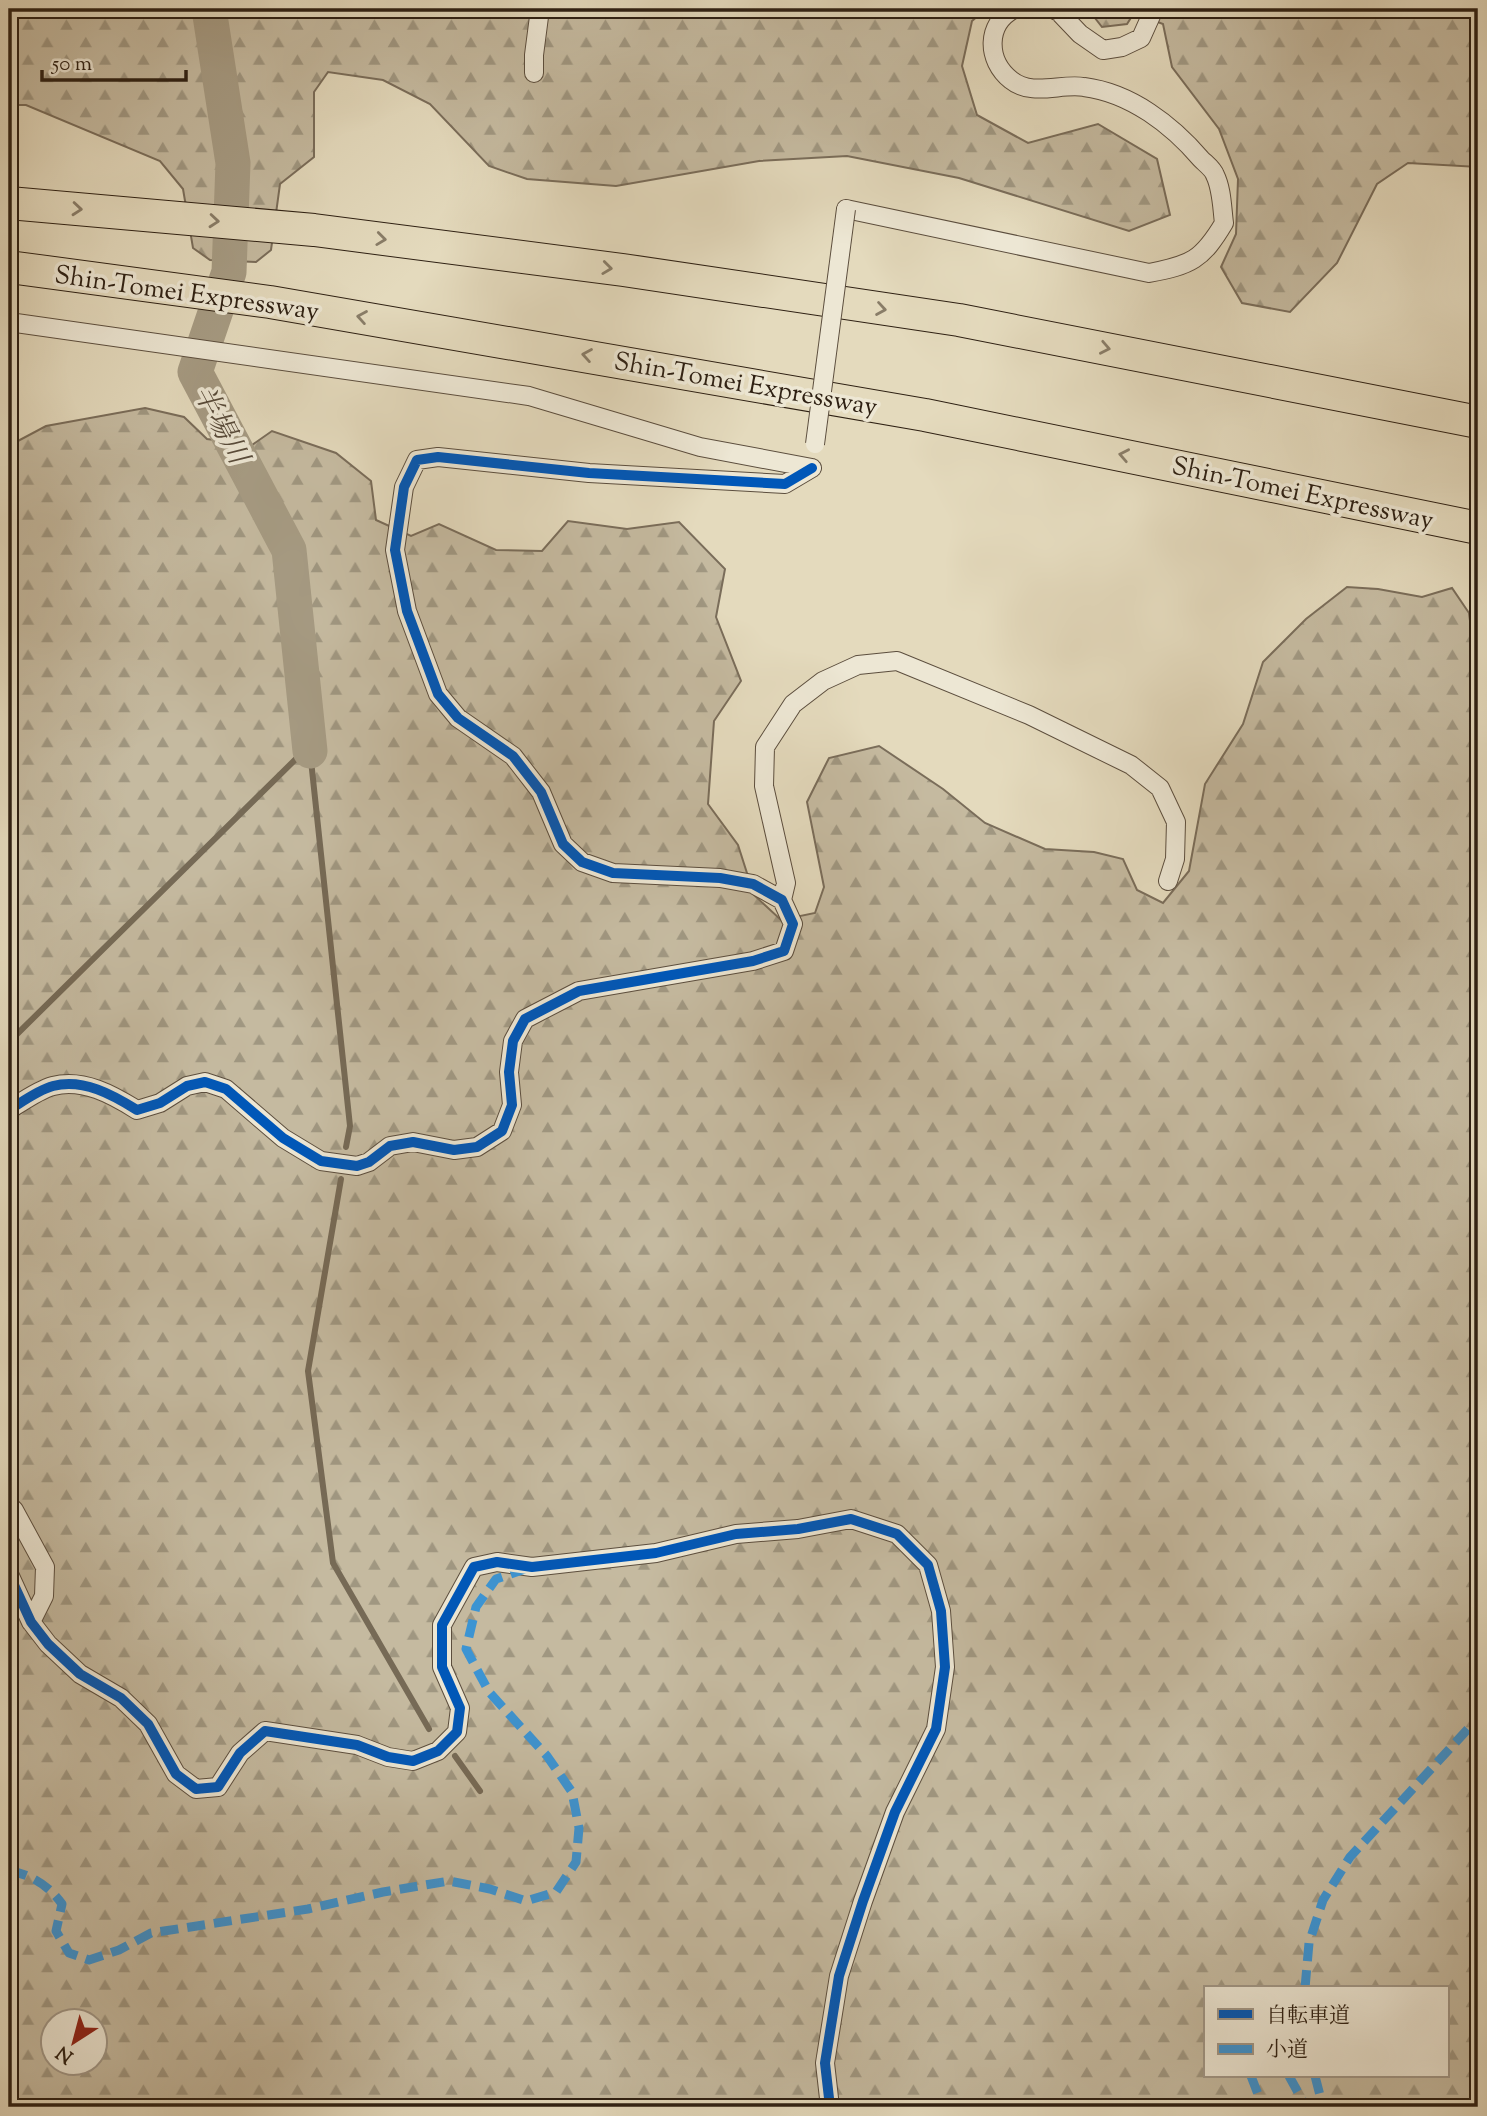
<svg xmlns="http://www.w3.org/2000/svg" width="1487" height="2116" font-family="'Sorts Mill Goudy','Noto Serif JP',serif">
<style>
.forest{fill:url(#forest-firs);stroke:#7a6d5a;stroke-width:2;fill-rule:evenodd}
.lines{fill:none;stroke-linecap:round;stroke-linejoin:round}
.stream{stroke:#766a56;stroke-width:6}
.river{stroke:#a69b83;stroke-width:35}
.minor-casing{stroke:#5c4e3e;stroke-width:20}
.motorway-casing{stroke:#2e2013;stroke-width:34}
.minor{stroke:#ede7d4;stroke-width:18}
.motorway{stroke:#e4dabd;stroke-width:32}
.minor-bridge-casing{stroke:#5c4e3e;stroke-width:20;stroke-linecap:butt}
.minor-bridge{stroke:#ede7d4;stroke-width:18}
.quiet{stroke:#3c94d3;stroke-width:9;stroke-dasharray:18 9;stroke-linecap:butt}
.cycleway-casing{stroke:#ede7d4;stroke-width:15}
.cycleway{stroke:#0057b8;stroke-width:10}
.oneway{stroke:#897d68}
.labels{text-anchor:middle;stroke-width:7;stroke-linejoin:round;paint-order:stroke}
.street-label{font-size:26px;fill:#2e2013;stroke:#ede7d4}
.water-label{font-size:28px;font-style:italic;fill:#584b3a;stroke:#ede7d4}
</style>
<defs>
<pattern id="forest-firs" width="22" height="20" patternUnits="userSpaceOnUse" patternTransform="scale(1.75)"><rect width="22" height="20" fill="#c5baa0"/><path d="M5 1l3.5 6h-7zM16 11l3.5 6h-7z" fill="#a09781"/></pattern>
</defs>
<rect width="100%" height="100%" fill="#e4dabd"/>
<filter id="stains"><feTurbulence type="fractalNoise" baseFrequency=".00286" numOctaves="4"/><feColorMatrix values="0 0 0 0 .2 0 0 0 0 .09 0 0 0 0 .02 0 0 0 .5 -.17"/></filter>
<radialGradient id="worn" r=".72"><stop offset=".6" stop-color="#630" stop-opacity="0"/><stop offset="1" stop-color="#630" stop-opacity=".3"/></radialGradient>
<path class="forest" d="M 9,9 L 986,9 L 972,21 L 962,66 L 977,115 L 1028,143 L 1098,124 L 1157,159 L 1170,215 L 1129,231 L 959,178 L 847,156 L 759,161 L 616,186 L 527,179 L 489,166 L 430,104 L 383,80 L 328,72 L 314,92 L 314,157 L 280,184 L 271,250 L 256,262 L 210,260 L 193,248 L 183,189 L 160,161 L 26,105 L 9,105 Z
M 1088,9 L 1478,9 L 1478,167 L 1408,163 L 1377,184 L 1337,263 L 1290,312 L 1242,303 L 1221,267 L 1236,234 L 1238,179 L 1219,129 L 1172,67 L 1163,24 L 1134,13 L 1127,24 L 1102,27 Z
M 145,408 L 184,417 L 207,439 L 252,445 L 272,431 L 336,453 L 371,481 L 376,520 L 411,536 L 439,524 L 496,550 L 542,551 L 568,521 L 627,529 L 679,522 L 725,569 L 716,617 L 741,681 L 714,721 L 708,804 L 738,845 L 754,895 L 781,920 L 815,913 L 824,887 L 807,802 L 829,758 L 879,746 L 943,789 L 985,823 L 1045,849 L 1094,852 L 1123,859 L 1137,890 L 1163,903 L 1189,871 L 1205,784 L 1243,724 L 1263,662 L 1306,619 L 1347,587 L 1378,589 L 1422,597 L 1452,588 L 1469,613 L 1473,645 L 1471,679 L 1478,683 L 1478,2107 L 9,2107 L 9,478 L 16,442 L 46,426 ZM 1205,1988 L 1447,1988 L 1447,2076 L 1205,2076 ZM 52,2022 L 94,2022 L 94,2064 L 52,2064 Z"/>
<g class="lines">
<path class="stream" d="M 310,751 L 350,1126 L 346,1147
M 9,1042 L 309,746
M 341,1179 L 308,1371 L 333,1563 L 429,1729
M 455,1756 L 480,1791"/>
<path class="river" d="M 209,9 L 233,163 L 229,272 L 195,372 L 289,550 L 310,751"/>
<g class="minor-casing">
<path id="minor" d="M 1053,9 L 1059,12 L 1080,34 L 1103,50 L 1122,47 L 1141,38 L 1154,9
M 534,73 L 534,55 L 540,9
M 846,209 L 1149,273 C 1191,265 1202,260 1224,223 C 1222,208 1222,189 1215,175 C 1213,169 1206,164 1201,159 C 1172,125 1131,93 1084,87 C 1061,83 1032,97 1011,80 C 986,60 986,24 1014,9
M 9,322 L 529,396 L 700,447 L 812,468
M 782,900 L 786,883 L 764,786 L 765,747 L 793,704 L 823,681 L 858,665 L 897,661 L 1029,715 L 1131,765 L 1160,788 L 1176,822 L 1175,859 L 1168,881
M 9,1110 C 22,1102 38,1090 53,1086 C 83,1078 113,1095 137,1110 L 160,1103 L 187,1086 L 205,1082 L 226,1089 L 283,1138 L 321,1161 L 357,1166 L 369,1162 L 390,1146 L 413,1142 L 454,1150 L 477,1147 L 502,1131 L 512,1105 L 509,1072 L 513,1041 L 525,1019 L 579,991 L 753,961 L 784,951 L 793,924 L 782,900 L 753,884 L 720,878 L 613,873 L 582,862 L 563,844 L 541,792 L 513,756 L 458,718 L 438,694 L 407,611 L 395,550 L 404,487 L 417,460 L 438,457 L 589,473 L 785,484 L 812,468
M 9,1505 L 14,1510 L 45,1567 L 44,1596 L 31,1622
M 9,1574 L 31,1622 L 48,1644 L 80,1674 L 121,1698 L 148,1724 L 176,1774 L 196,1789 L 218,1787 L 240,1753 L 265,1731 L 357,1745 L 388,1757 L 413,1761 L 438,1751 L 457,1732 L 460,1708 L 442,1667 L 442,1625 L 474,1567 L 497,1562 L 532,1567 L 656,1553 L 736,1534 L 798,1529 L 851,1519 L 897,1534 L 928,1565 L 941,1611 L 945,1667 L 936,1729 L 895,1812 L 863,1901 L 839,1976 L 825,2063 L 830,2107"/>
</g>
<g class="motorway-casing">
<path id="motorway" d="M 9,203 L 314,230 L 623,270 L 959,320 L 1478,422
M 9,267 L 270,302 L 925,415 L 1478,528"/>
</g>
<use href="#minor" class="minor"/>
<use href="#motorway" class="motorway"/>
<g class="minor-bridge-casing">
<path id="minor-bridge" d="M 815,444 L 846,209"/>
</g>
<use href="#minor-bridge" class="minor-bridge"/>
<path class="quiet" d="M 9,1871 C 31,1874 49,1886 62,1904 L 56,1931 L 69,1953 L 89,1960 L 119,1950 L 151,1933 L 308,1909 L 383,1892 L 449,1881 L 490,1889 L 526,1901 L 556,1892 L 576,1862 L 579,1828 L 572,1792 L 547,1756 L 489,1692 L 466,1649 L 476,1607 L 496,1579 L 525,1569
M 1305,1988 L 1309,1943 L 1323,1900 L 1350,1857 L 1478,1718
M 1251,2076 L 1263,2107
M 1289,2076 L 1306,2107
M 1315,2076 L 1323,2107"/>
<g class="cycleway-casing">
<path id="cycleway" d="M 9,1110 C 22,1102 38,1090 53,1086 C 83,1078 113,1095 137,1110 L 160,1103 L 187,1086 L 205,1082 L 226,1089 L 283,1138 L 321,1161 L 357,1166 L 369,1162 L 390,1146 L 413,1142 L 454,1150 L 477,1147 L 502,1131 L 512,1105 L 509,1072 L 513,1041 L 525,1019 L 579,991 L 753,961 L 784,951 L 793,924 L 782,900 L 753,884 L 720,878 L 613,873 L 582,862 L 563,844 L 541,792 L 513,756 L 458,718 L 438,694 L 407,611 L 395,550 L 404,487 L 417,460 L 438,457 L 589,473 L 785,484 L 812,468
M 9,1574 L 31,1622 L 48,1644 L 80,1674 L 121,1698 L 148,1724 L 176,1774 L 196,1789 L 218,1787 L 240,1753 L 265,1731 L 357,1745 L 388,1757 L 413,1761 L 438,1751 L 457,1732 L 460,1708 L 442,1667 L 442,1625 L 474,1567 L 497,1562 L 532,1567 L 656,1553 L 736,1534 L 798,1529 L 851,1519 L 897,1534 L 928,1565 L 941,1611 L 945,1667 L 936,1729 L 895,1812 L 863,1901 L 839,1976 L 825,2063 L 830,2107"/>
</g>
<use href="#cycleway" class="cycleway"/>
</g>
<defs><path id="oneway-chevron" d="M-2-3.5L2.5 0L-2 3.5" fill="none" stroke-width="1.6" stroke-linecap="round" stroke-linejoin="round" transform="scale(1.75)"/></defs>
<g class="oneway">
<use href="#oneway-chevron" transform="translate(77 209) rotate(5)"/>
<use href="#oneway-chevron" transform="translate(214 221) rotate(5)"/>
<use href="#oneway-chevron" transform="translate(381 239) rotate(7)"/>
<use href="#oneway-chevron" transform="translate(607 268) rotate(7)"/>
<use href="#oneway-chevron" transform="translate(881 309) rotate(9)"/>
<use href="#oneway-chevron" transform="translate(362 317) rotate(-170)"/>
<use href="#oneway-chevron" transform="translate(1105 348) rotate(11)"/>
<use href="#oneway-chevron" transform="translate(587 355) rotate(-170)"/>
<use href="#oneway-chevron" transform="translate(1124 455) rotate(-169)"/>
</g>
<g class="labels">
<g class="street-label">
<text transform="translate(187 292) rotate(8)" y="9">Shin-Tomei Expressway</text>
<text transform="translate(746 383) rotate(10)" y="9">Shin-Tomei Expressway</text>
<text transform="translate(1303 492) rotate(12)" y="9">Shin-Tomei Expressway</text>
</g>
<g class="water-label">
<text transform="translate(222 424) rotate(62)" y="10">半場川</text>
</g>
</g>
<rect width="1487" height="2116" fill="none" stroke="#e4dabd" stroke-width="35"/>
<rect x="10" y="10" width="1466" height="2095" fill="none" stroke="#2e2013" stroke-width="3.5"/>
<rect x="18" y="18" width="1452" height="2081" fill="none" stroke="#2e2013" stroke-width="2"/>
<rect x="1204" y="1986" width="245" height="91" fill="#ede7d4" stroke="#a19787" stroke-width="2"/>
<rect x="1218" y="2009" width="35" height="10" fill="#0057b8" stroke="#a19787" stroke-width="2"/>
<text x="1266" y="2022" font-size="21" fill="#2e2013">自転車道</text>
<rect x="1218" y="2044" width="35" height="10" fill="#3c94d3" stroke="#a19787" stroke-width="2"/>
<text x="1266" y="2056" font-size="21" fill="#2e2013">小道</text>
<g transform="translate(74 2042) rotate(216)"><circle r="33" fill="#ede7d4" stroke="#a19787" stroke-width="2"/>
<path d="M0-5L12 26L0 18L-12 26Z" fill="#8f2418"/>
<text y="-10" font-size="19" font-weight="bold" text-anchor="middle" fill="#2e2013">N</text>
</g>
<path d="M42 70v10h144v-10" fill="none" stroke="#2e2013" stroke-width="3.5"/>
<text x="52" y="70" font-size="21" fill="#2e2013" stroke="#ede7d4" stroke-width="5" paint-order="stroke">50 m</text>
<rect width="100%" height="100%" filter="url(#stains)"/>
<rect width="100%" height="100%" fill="url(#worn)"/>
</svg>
